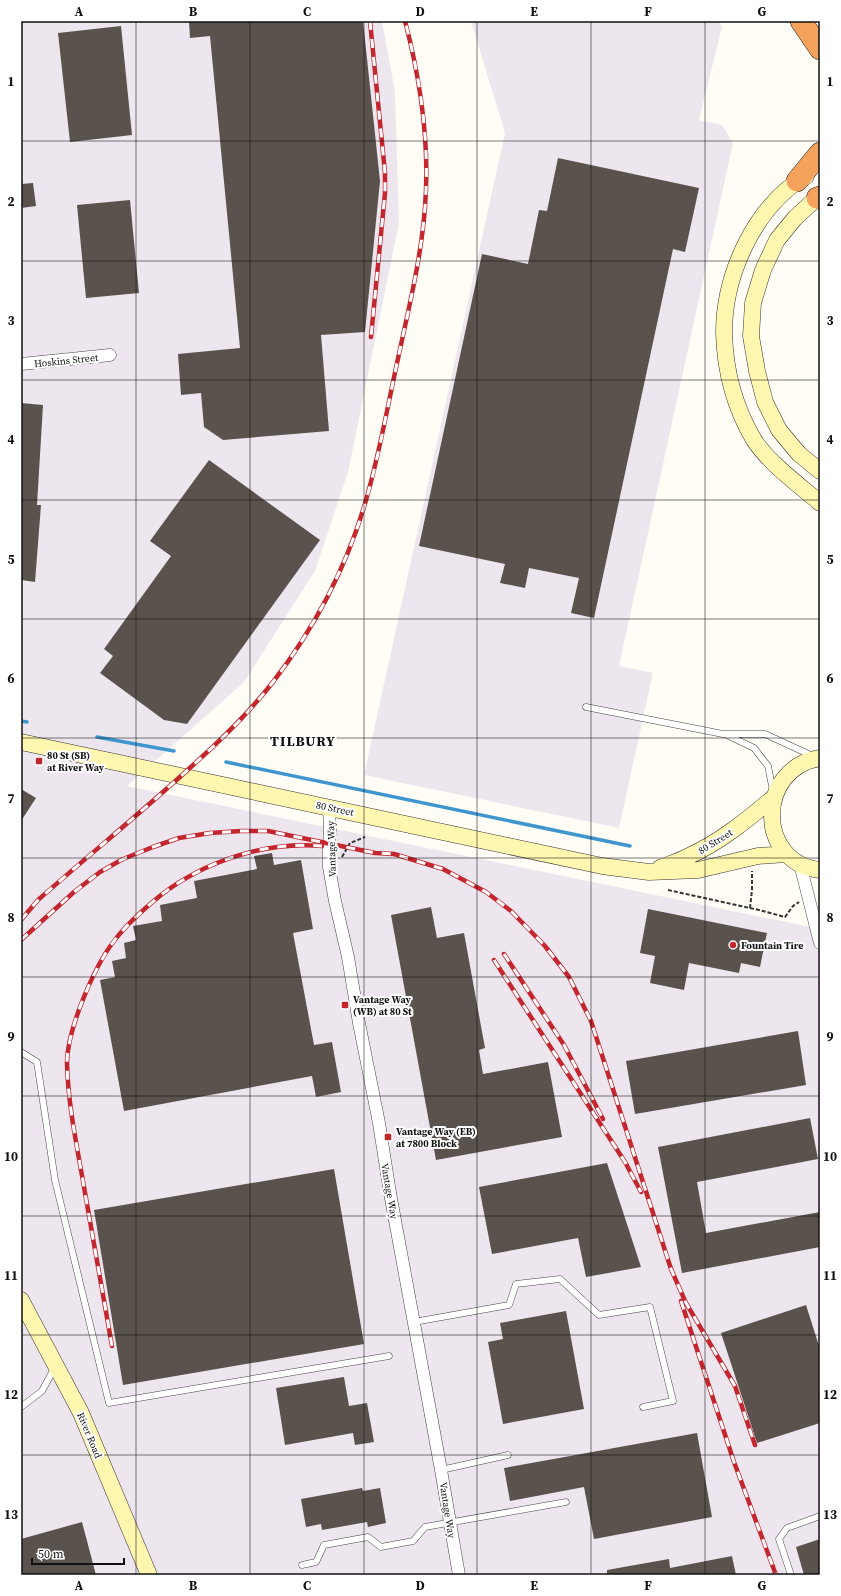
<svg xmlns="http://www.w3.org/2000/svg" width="841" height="1596" font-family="'Source Serif 4',serif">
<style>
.industrial{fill:#eee6ef}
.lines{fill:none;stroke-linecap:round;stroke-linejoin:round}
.stream{stroke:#3f96cf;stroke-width:3.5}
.building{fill:#5a524d}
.lane-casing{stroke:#444;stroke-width:7}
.street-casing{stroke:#444;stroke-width:13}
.secondary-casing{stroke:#333;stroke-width:17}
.highway-casing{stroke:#222;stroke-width:22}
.path{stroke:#333;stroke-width:2;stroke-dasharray:4 2;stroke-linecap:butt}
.lane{stroke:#fff;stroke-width:6}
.street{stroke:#fff;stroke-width:12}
.secondary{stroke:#fff6b0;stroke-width:16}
.highway{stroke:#f5a25d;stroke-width:21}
.rail-casing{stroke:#c4262e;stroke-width:4.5}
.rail{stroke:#fff;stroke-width:3;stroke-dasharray:9;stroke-linecap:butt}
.grid{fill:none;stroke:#111;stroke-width:1;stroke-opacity:0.55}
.poi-dot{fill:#c4262e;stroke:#fff;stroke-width:1.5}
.labels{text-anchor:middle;stroke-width:4;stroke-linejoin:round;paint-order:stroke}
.street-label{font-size:10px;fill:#111;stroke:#fff}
.poi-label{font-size:10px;font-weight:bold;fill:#111;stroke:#fff;text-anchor:start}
.district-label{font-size:14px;font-weight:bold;letter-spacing:1px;fill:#111;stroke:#fff}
.neatline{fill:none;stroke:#111;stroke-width:1.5}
.grid-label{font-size:13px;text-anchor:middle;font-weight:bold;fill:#111}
</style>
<rect width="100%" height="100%" fill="#fffdf5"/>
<path class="industrial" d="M 21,21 L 382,21 L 395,92 L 399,223 L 348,472 L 315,571 L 244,682 L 127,786 L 820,929 L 820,1575 L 21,1575 Z
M 471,21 L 718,21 L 722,27 L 699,120 L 722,125 L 733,143 L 619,666 L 653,673 L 619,828 L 364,775 L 505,133 Z"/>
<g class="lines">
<path class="stream" d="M 21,721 L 27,722
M 97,737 L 174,751
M 226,762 L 630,846"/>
</g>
<path class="building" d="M 189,21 L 363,21 L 380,181 L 365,332 L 321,335 L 329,431 L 223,440 L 204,427 L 201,393 L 181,395 L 178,354 L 240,348 L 210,36 L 190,38 Z
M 121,26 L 132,135 L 70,142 L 58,33 Z
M 558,158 L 699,188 L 685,252 L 673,249 L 594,618 L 571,613 L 579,578 L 529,568 L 525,588 L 500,583 L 505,564 L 419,546 L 482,254 L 528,264 L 539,210 L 547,211 Z
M 33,183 L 36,206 L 21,208 L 21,184 Z
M 130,200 L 139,293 L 86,298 L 77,205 Z
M 21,403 L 43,405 L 37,505 L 41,505 L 35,582 L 21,580 Z
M 209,460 L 320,540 L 187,724 L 164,720 L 100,673 L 113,656 L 104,649 L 171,556 L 150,541 Z
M 21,789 L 36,798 L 21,821 Z
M 272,853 L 274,865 L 301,860 L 313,929 L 293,933 L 314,1045 L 332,1042 L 341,1092 L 316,1097 L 312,1076 L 124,1111 L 100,980 L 115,977 L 112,961 L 126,958 L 124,943 L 136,940 L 133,926 L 162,921 L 160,905 L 197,898 L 194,881 L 257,869 L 254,856 Z
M 431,907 L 437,938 L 464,933 L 485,1048 L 479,1050 L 483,1074 L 548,1062 L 562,1137 L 436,1160 L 391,915 Z
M 648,909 L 767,933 L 760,967 L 741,963 L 739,973 L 689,963 L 684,990 L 650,983 L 655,956 L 640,953 Z
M 798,1031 L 806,1085 L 635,1114 L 626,1061 Z
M 810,1118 L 818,1159 L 697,1182 L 706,1233 L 820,1212 L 820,1247 L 682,1273 L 658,1147 Z
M 607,1163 L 641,1267 L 586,1277 L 578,1238 L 492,1254 L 479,1187 Z
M 334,1169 L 364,1344 L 123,1385 L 94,1210 Z
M 806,1305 L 820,1349 L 820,1423 L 757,1443 L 721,1333 Z
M 566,1311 L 584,1409 L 503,1424 L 488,1342 L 503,1339 L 500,1323 Z
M 344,1377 L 349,1406 L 367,1403 L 374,1442 L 355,1445 L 353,1433 L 285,1445 L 276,1388 Z
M 697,1433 L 712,1517 L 594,1539 L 584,1487 L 510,1501 L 504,1468 Z
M 362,1488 L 363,1491 L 380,1488 L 386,1523 L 368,1527 L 367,1522 L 322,1530 L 321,1524 L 306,1527 L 301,1499 Z
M 82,1522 L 96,1575 L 21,1575 L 21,1539 Z
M 820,1539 L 820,1575 L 804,1575 L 796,1547 Z
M 732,1556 L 736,1575 L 607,1575 L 607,1570 L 669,1559 L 670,1568 Z"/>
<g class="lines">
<g class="lane-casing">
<path id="lane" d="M 586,707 L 723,734 L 765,734 L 815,757
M 727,735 L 754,748 L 768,766 L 773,791
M 21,1052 L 37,1062 L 55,1180 L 109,1403 L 389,1356
M 414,1322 L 509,1305 L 516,1284 L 560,1279 L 599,1315 L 650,1307 L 673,1401 L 643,1407
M 21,1407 L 42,1391 L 55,1367
M 441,1470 L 508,1455
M 302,1565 L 316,1562 L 324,1545 L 368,1537 L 381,1547 L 413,1541 L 425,1527 L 566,1502
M 791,1575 L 779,1539 L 787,1528 L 820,1516"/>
</g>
<g class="street-casing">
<path id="street" d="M 21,364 L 110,355
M 329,807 L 330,830 L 329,846 L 329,867 L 335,901 L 348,957 L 359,1023 L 379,1123 L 390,1193 L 441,1470 L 459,1575
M 800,864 L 820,943"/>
</g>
<g class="secondary-casing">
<path id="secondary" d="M 806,176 C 755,206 724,274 724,333 C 725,370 735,408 754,440 C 769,463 799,485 820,503
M 820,195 L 795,218 L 777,240 L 763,270 L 753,303 L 751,336 L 757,371 L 765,402 L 779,430 L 799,454 L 820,471
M 21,742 L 602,866 L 649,872 L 698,870 L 758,856 L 786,854
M 820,758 C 756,768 756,863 820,870
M 660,868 C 670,864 680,861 689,856 C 720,842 747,820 773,798
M 21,1300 L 81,1413 L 149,1575"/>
</g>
<g class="highway-casing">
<path id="highway" d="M 801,21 L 820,49
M 797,181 L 820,153
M 817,198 L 820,197"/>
</g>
<path class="path" d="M 342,857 L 350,843 L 365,837
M 668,890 L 759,910 L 785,917 L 793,906 L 799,902
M 750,908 L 752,890 L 752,871"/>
<use href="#lane" class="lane"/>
<use href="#street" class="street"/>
<use href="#secondary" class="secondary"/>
<use href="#highway" class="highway"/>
<g class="rail-casing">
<path id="rail" d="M 370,21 L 385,173 L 385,193 L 371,337
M 21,920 L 38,900 C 89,855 142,812 192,766 C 221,740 249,713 273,682 C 313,630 345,570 364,507 C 378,461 386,414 396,368 C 407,315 421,261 425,207 C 430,144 421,82 405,21
M 21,940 L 74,892 L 100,872 L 123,859 L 153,847 L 179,838 L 210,833 L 241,831 L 268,831 L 375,853 L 394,854 L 443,869 L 486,892 L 511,911 L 545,946 L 569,977 L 591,1021 L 671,1269 L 686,1303 L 735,1386 L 755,1445
M 504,954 L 564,1045 L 603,1119
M 494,960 L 625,1162 L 641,1192
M 681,1301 L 734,1462 L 776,1575
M 112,1346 C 103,1293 93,1240 84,1187 C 77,1146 68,1105 67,1063 C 67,1030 94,967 114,941 C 126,925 145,908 161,895 C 205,861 266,841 322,846"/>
</g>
<use href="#rail" class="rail"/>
</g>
<path class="grid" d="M 136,21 L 136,1575M 250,21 L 250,1575M 364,21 L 364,1575M 477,21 L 477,1575M 591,21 L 591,1575M 705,21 L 705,1575M 21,141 L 820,141M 21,261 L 820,261M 21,380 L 820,380M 21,500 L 820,500M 21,619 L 820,619M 21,738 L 820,738M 21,858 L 820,858M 21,977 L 820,977M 21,1096 L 820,1096M 21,1216 L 820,1216M 21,1335 L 820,1335M 21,1455 L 820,1455"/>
<g class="poi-dot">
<rect x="35" y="757" width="8" height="8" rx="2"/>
<circle cx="733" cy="945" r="4"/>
<rect x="341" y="1001" width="8" height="8" rx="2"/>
<rect x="384" y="1133" width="8" height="8" rx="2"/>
</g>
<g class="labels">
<g class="street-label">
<text transform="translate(66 360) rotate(-6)" y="4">Hoskins Street</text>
<text transform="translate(335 808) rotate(12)" y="4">80 Street</text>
<text transform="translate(715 841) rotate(-32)" y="4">80 Street</text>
<text transform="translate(331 849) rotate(-92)" y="4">Vantage Way</text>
<text transform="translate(390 1191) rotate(80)" y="4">Vantage Way</text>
<text transform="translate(90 1435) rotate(67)" y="4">River Road</text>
<text transform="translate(448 1510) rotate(81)" y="4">Vantage Way</text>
</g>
<g class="poi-label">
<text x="47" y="759">80 St (SB)<tspan x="47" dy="12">at River Way</tspan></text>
<text x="741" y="949">Fountain Tire</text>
<text x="353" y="1003">Vantage Way<tspan x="353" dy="12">(WB) at 80 St</tspan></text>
<text x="396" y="1135">Vantage Way (EB)<tspan x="396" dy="12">at 7800 Block</tspan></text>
</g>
<g class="district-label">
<text x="303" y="746">TILBURY</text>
</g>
</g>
<rect width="841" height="1596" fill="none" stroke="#ffffff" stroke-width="44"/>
<path d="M32 1558v6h92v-6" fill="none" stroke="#111111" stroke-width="2"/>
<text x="38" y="1558" font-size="12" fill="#111111" stroke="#ffffff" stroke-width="3" paint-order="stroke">50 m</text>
<rect x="22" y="22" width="797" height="1552" class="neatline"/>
<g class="grid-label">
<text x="79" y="16">A</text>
<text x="193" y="16">B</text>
<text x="307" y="16">C</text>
<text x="420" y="16">D</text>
<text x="534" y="16">E</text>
<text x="648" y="16">F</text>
<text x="762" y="16">G</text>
<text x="11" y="86">1</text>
<text x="830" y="86">1</text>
<text x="11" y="206">2</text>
<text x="830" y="206">2</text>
<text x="11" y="325">3</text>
<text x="830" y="325">3</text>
<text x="11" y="444">4</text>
<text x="830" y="444">4</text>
<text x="11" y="564">5</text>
<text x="830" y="564">5</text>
<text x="11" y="683">6</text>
<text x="830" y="683">6</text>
<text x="11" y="803">7</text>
<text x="830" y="803">7</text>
<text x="11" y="922">8</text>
<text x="830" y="922">8</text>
<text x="11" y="1041">9</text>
<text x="830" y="1041">9</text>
<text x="11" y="1161">10</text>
<text x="830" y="1161">10</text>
<text x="11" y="1280">11</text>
<text x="830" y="1280">11</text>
<text x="11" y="1399">12</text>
<text x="830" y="1399">12</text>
<text x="11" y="1519">13</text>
<text x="830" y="1519">13</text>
<text x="79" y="1590">A</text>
<text x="193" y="1590">B</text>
<text x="307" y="1590">C</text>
<text x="420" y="1590">D</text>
<text x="534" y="1590">E</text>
<text x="648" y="1590">F</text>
<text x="762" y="1590">G</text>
</g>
</svg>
